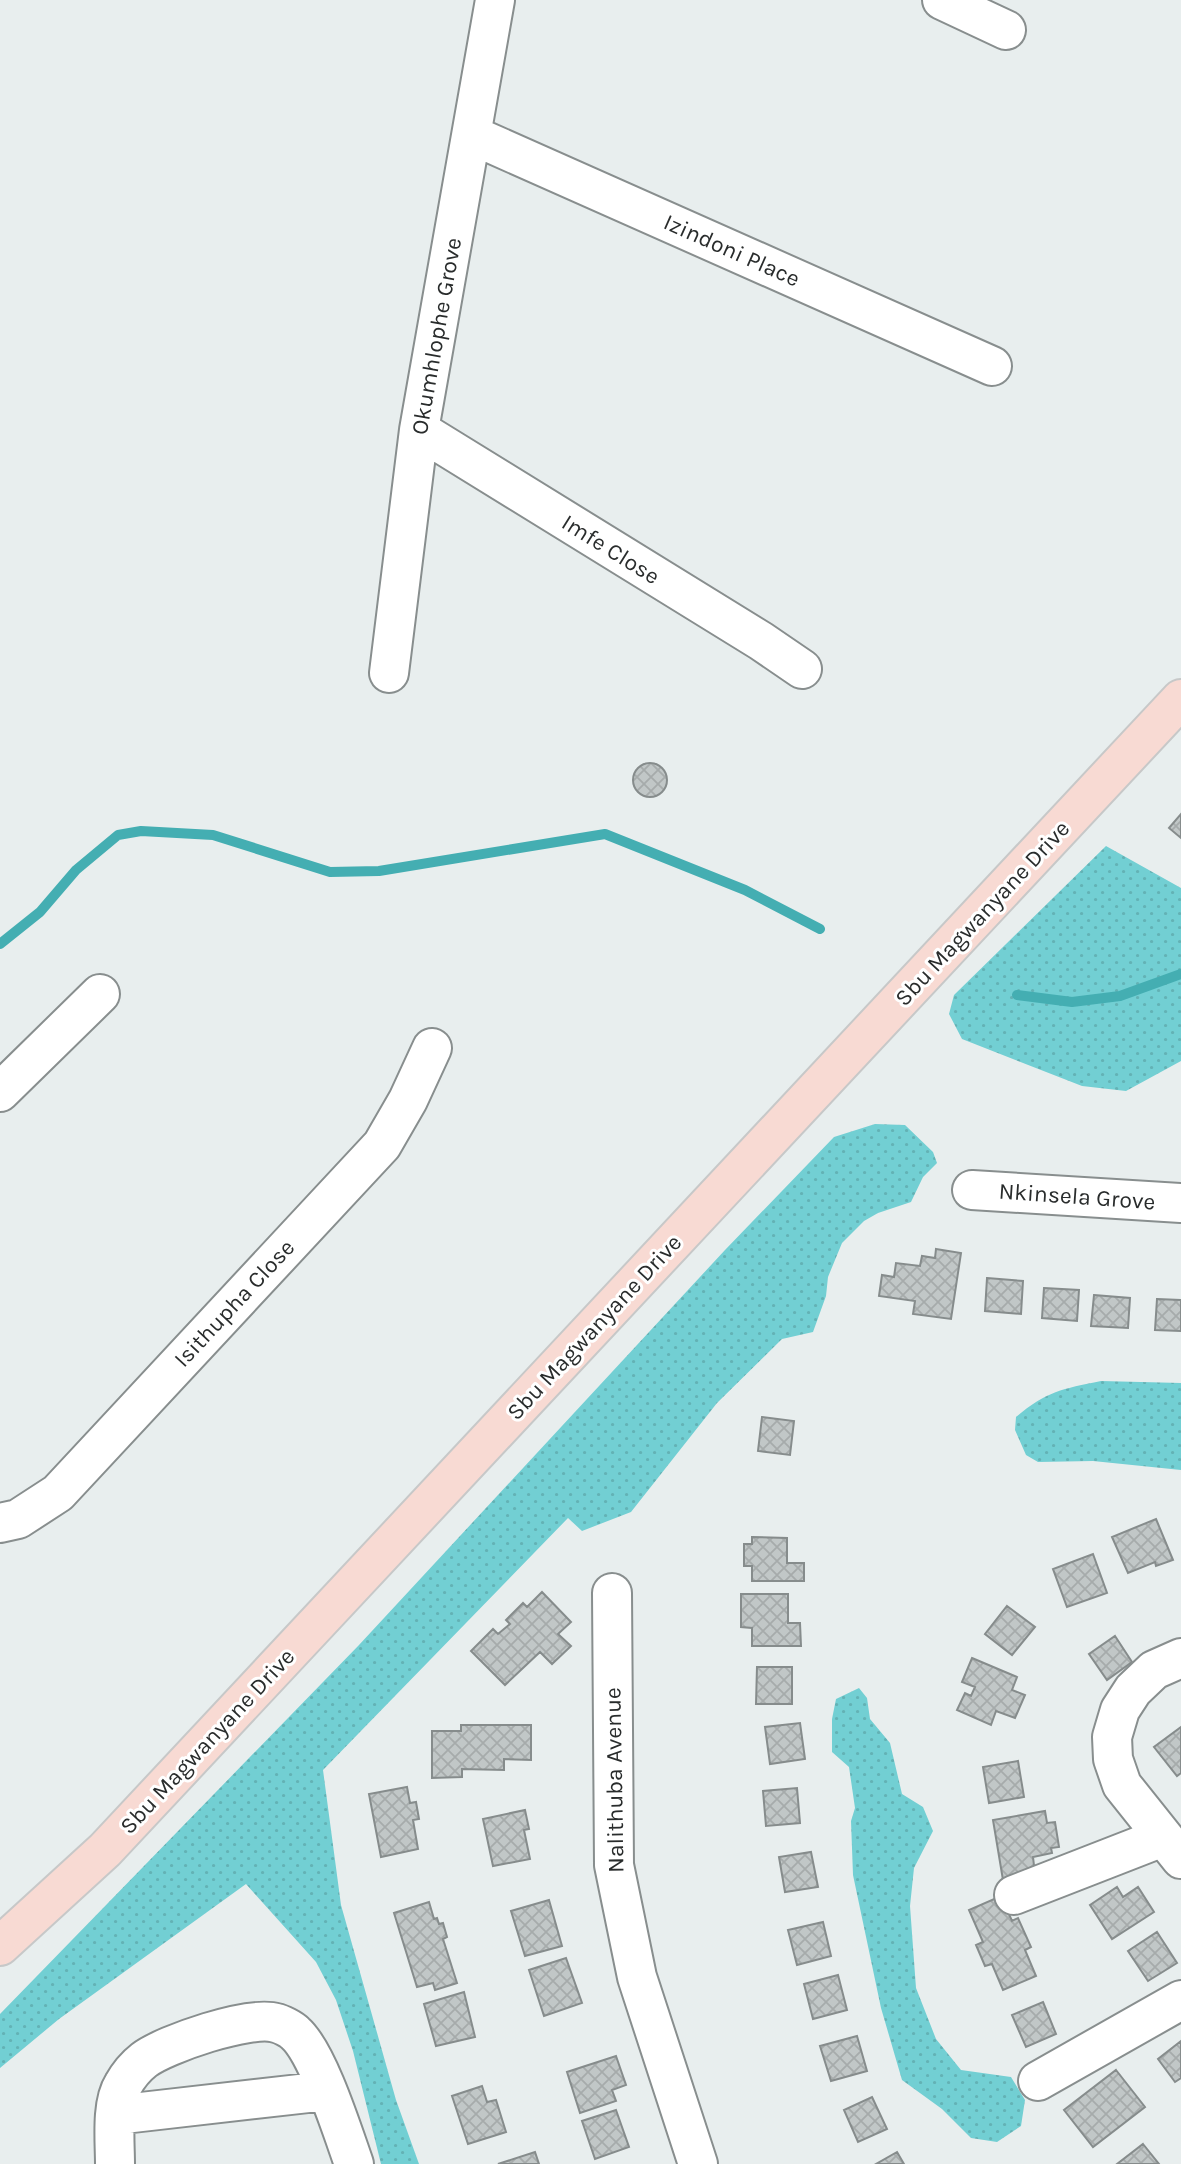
<svg xmlns="http://www.w3.org/2000/svg" width="1181" height="2164" font-family="Karla,sans-serif">
<style>
.grass{fill:url(#grass-dots)}
.lines{fill:none;stroke-linecap:round;stroke-linejoin:round}
.stream{stroke:#44aeb2;stroke-width:10}
.building{fill:url(#building-cross-hatch);stroke:#868c8c;stroke-width:2}
.minor-casing{stroke:#888e8e;stroke-width:42}
.major-casing{stroke:#c7c8c8;stroke-width:42}
.minor{stroke:#fff;stroke-width:38}
.major{stroke:#f8dad3;stroke-width:38}
.labels{text-anchor:middle;stroke-width:6;stroke-linejoin:round;paint-order:stroke}
.street-label{font-size:23px;fill:#292c2c;stroke:#fff}
</style>
<defs>
<pattern id="grass-dots" width="8" height="8" patternUnits="userSpaceOnUse" patternTransform="scale(1.75)"><rect width="8" height="8" fill="#72cfd3"/><path d="M2 2h.1M6 6h.1" fill="none" stroke="#63b2b5" stroke-width="1.8" stroke-linecap="round"/></pattern>
<pattern id="building-cross-hatch" width="8" height="8" patternUnits="userSpaceOnUse" patternTransform="scale(1.75)"><rect width="8" height="8" fill="#c1c7c7"/><path d="M0 0l8 8M0 8l8-8" fill="none" stroke="#a6abab"/></pattern>
</defs>
<rect width="100%" height="100%" fill="#e8eeee"/>
<path class="grass" d="M 1106,846 L 1181,888 L 1181,1061 L 1126,1091 L 1082,1086 L 962,1039 L 949,1014 L 954,995 Z
M 875,1124 L 905,1125 L 933,1152 L 937,1163 L 923,1177 L 911,1202 L 878,1213 L 864,1221 L 842,1243 L 828,1277 L 826,1296 L 813,1332 L 782,1339 L 717,1403 L 631,1512 L 582,1531 L 568,1518 L 323,1770 L 341,1905 L 396,2100 L 419,2164 L 381,2164 L 353,2051 L 336,2000 L 316,1962 L 246,1884 L 59,2019 L 0,2068 L 0,2014 L 359,1645 L 725,1250 L 834,1137 Z
M 1101,1381 L 1181,1383 L 1181,1470 L 1093,1461 L 1038,1462 L 1026,1455 L 1015,1430 L 1016,1417 C 1047,1391 1062,1389 1101,1381 Z
M 859,1688 L 867,1698 L 870,1719 L 890,1743 L 902,1794 L 923,1807 L 933,1831 L 914,1868 L 910,1906 L 916,1988 L 936,2039 L 961,2070 L 1011,2077 L 1025,2100 L 1021,2126 L 997,2142 L 971,2138 L 942,2109 L 902,2080 L 881,2008 L 853,1875 L 851,1821 L 855,1808 L 849,1767 L 832,1752 L 832,1719 L 836,1699 Z"/>
<g class="lines">
<path class="stream" d="M 0,944 L 40,912 L 76,870 L 118,835 L 141,831 L 213,835 L 330,872 L 379,871 L 605,834 L 745,890 L 820,929
M 1017,995 L 1072,1002 L 1120,996 L 1181,974"/>
</g>
<path class="building" d="M633 780a17 17 0 1 1 34 0a17 17 0 1 1-34 0Z
M 1181,814 L 1181,838 L 1169,828 Z
M 936,1249 L 961,1253 L 951,1319 L 913,1314 L 915,1301 L 879,1296 L 882,1275 L 894,1277 L 896,1263 L 920,1266 L 922,1256 L 935,1258 Z
M 987,1278 L 1023,1281 L 1021,1314 L 985,1311 Z
M 1044,1288 L 1079,1290 L 1077,1321 L 1042,1318 Z
M 1094,1295 L 1130,1298 L 1128,1328 L 1091,1326 Z
M 1157,1299 L 1181,1300 L 1181,1331 L 1155,1330 Z
M 762,1417 L 794,1421 L 790,1455 L 758,1451 Z
M 1156,1519 L 1173,1560 L 1156,1566 L 1155,1562 L 1128,1573 L 1112,1537 Z
M 752,1537 L 787,1538 L 787,1563 L 804,1563 L 804,1581 L 752,1581 L 752,1566 L 744,1566 L 744,1544 L 752,1544 Z
M 1093,1554 L 1107,1593 L 1067,1607 L 1053,1569 Z
M 542,1592 L 571,1622 L 558,1634 L 571,1646 L 552,1664 L 540,1652 L 505,1685 L 471,1651 L 493,1629 L 498,1634 L 510,1624 L 506,1620 L 523,1603 L 527,1607 Z
M 741,1594 L 788,1594 L 788,1623 L 800,1623 L 801,1646 L 752,1646 L 752,1628 L 741,1627 Z
M 1007,1606 L 1035,1627 L 1012,1655 L 985,1634 Z
M 1115,1636 L 1132,1662 L 1107,1680 L 1089,1654 Z
M 972,1658 L 1017,1677 L 1012,1690 L 1025,1695 L 1015,1718 L 996,1711 L 991,1725 L 957,1710 L 965,1693 L 971,1696 L 975,1687 L 962,1682 Z
M 757,1667 L 792,1667 L 792,1704 L 756,1704 Z
M 800,1723 L 805,1759 L 770,1764 L 765,1727 Z
M 461,1725 L 531,1725 L 531,1760 L 504,1759 L 504,1770 L 462,1769 L 462,1777 L 432,1778 L 432,1731 L 461,1731 Z
M 1181,1727 L 1181,1773 L 1177,1776 L 1154,1747 Z
M 1018,1761 L 1024,1797 L 989,1803 L 983,1767 Z
M 407,1787 L 410,1803 L 416,1802 L 419,1819 L 413,1820 L 418,1849 L 381,1857 L 369,1794 Z
M 797,1788 L 800,1823 L 766,1826 L 763,1791 Z
M 525,1810 L 529,1829 L 524,1830 L 530,1859 L 493,1866 L 483,1819 Z
M 1045,1811 L 1047,1823 L 1055,1822 L 1059,1847 L 1051,1848 L 1052,1853 L 1033,1857 L 1035,1874 L 1003,1880 L 993,1820 Z
M 811,1852 L 818,1887 L 785,1892 L 779,1857 Z
M 1117,1887 L 1123,1897 L 1138,1887 L 1154,1912 L 1112,1939 L 1090,1905 Z
M 1001,1896 L 1012,1921 L 1018,1918 L 1031,1947 L 1025,1950 L 1036,1976 L 1003,1990 L 992,1964 L 985,1966 L 976,1945 L 983,1942 L 969,1910 Z
M 549,1900 L 562,1946 L 525,1956 L 511,1911 Z
M 429,1902 L 434,1919 L 437,1918 L 439,1924 L 443,1923 L 447,1937 L 443,1939 L 457,1983 L 435,1990 L 433,1983 L 417,1987 L 394,1913 Z
M 823,1922 L 831,1956 L 797,1965 L 788,1930 Z
M 1157,1932 L 1177,1963 L 1148,1981 L 1128,1951 Z
M 566,1958 L 582,2003 L 544,2016 L 529,1970 Z
M 838,1975 L 847,2010 L 813,2019 L 804,1984 Z
M 464,1992 L 475,2037 L 436,2046 L 424,2004 Z
M 1043,2002 L 1056,2034 L 1026,2047 L 1012,2015 Z
M 857,2036 L 867,2071 L 831,2081 L 820,2046 Z
M 1181,2041 L 1181,2078 L 1175,2082 L 1158,2059 Z
M 616,2056 L 626,2085 L 612,2090 L 616,2101 L 580,2113 L 567,2072 Z
M 1116,2070 L 1145,2107 L 1093,2147 L 1064,2110 Z
M 482,2086 L 487,2102 L 496,2100 L 506,2132 L 468,2144 L 452,2096 Z
M 872,2097 L 887,2129 L 858,2142 L 844,2110 Z
M 616,2110 L 629,2147 L 595,2159 L 582,2121 Z
M 1143,2144 L 1159,2164 L 1117,2164 Z
M 535,2152 L 539,2164 L 498,2164 Z
M 897,2152 L 904,2164 L 876,2164 Z"/>
<g class="lines">
<g class="minor-casing">
<path id="minor" d="M 942,0 L 1006,30
M 472,135 L 992,366
M 419,430 L 761,641 L 802,669
M 389,673 L 419,430 L 495,0
M 0,1092 L 100,994
M 972,1190 L 1181,1203
M 0,1523 L 18,1519 L 58,1493 L 382,1145 L 408,1100 L 432,1048
M 612,1593 L 614,1865 L 637,1977 L 698,2164
M 1181,1658 L 1154,1670 L 1133,1690 L 1120,1710 L 1112,1737 L 1113,1759 L 1122,1785 L 1181,1859
M 1014,1895 L 1163,1837
M 1038,2081 L 1181,2000
M 115,2115 L 326,2091
M 115,2164 C 115,2142 111,2104 123,2085 C 128,2076 135,2067 144,2060 C 165,2044 250,2015 276,2023 C 281,2024 291,2029 295,2033 C 318,2053 343,2133 354,2164"/>
</g>
<g class="major-casing">
<path id="major" d="M 0,1946 L 105,1850 L 1181,699"/>
</g>
<use href="#minor" class="minor"/>
<use href="#major" class="major"/>
</g>
<g class="labels">
<g class="street-label">
<text transform="translate(732 250) rotate(24)" y="8">Izindoni Place</text>
<text transform="translate(436 336) rotate(-80)" y="8">Okumhlophe Grove</text>
<text transform="translate(611 549) rotate(32)" y="8">Imfe Close</text>
<text transform="translate(982 913) rotate(-47)" y="8">Sbu Magwanyane Drive</text>
<text transform="translate(1077 1196) rotate(4)" y="8">Nkinsela Grove</text>
<text transform="translate(234 1303) rotate(-47)" y="8">Isithupha Close</text>
<text transform="translate(594 1327) rotate(-47)" y="8">Sbu Magwanyane Drive</text>
<text transform="translate(207 1741) rotate(-47)" y="8">Sbu Magwanyane Drive</text>
<text transform="translate(614 1780) rotate(-91)" y="8">Nalithuba Avenue</text>
</g>
</g>
</svg>
